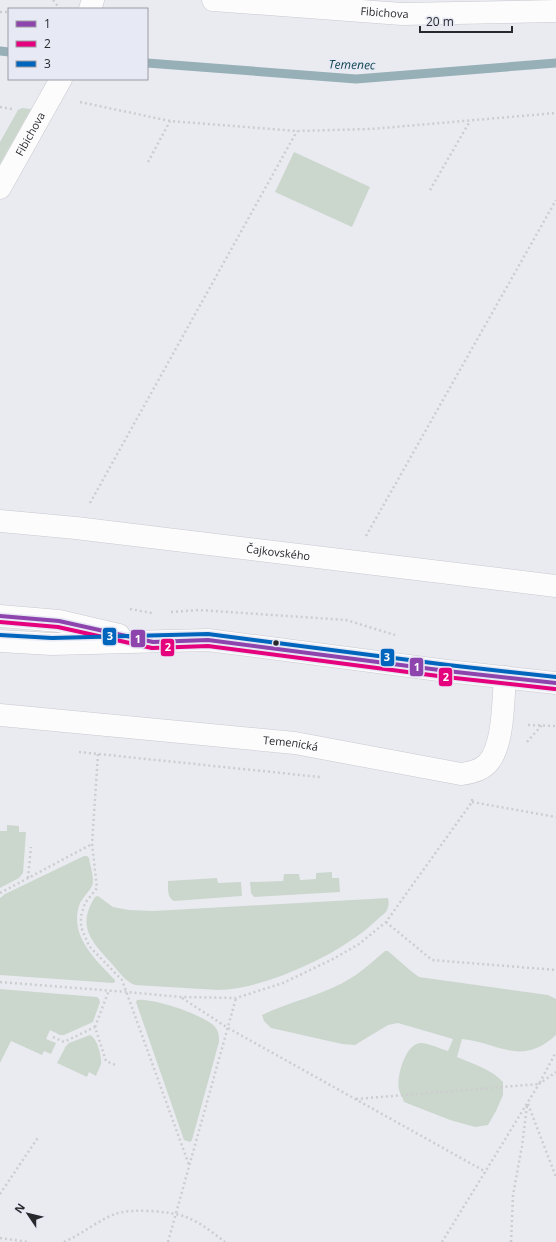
<svg xmlns="http://www.w3.org/2000/svg" width="556" height="1242" font-family="'Open Sans',sans-serif">
<style>
.green{fill:#cbd7cd}
.lines{fill:none;stroke-linecap:round;stroke-linejoin:round}
.stream{stroke:#97b0b8;stroke-width:9}
.minor-casing{stroke:#c8c9ce;stroke-width:23}
.tertiary-casing{stroke:#c8c9ce;stroke-width:23}
.path{stroke:#cccdce;stroke-width:2.5;stroke-dasharray:2 3;stroke-linecap:butt}
.minor{stroke:#fcfcfd;stroke-width:22}
.tertiary{stroke:#fcfcfd;stroke-width:22}
.bus-1-casing{stroke:#e7e9f4;stroke-width:7}
.bus-2-casing{stroke:#e7e9f4;stroke-width:7}
.bus-3-casing{stroke:#e7e9f4;stroke-width:7}
.bus-1{stroke:#8e44ad;stroke-width:4}
.bus-2{stroke:#e5007d;stroke-width:4}
.bus-3{stroke:#0065bd;stroke-width:4}
.bus-dot{fill:#28292d;stroke:#e7e9f4;stroke-width:1.5}
.labels{text-anchor:middle;stroke-width:4;stroke-linejoin:round;paint-order:stroke}
.street-label{font-size:11px;fill:#28292d;stroke:#e7e9f4}
.water-label{font-size:12px;font-style:italic;fill:#0e4651;stroke:#e7e9f4}
.line-badge{stroke:#e7e9f4;stroke-width:1.5}
.badge-label{font-size:11px;text-anchor:middle;font-weight:bold;fill:#fff}
</style>
<rect width="100%" height="100%" fill="#eaebf1"/>
<path class="green" d="M 22,108 L 31,109 L 0,164 L 0,142 L 18,110 Z
M 294,152 L 370,187 L 352,227 L 275,192 Z
M 7,825 L 19,826 L 19,832 L 26,832 L 23,873 L 19,878 L 0,888 L 0,831 L 7,831 Z
M 84,856 L 87,856 L 89,858 C 90,865 95,880 92,886 C 89,892 83,897 80,903 C 68,935 95,959 115,980 L 115,982 L 113,983 L 0,975 L 0,898 L 5,894 Z
M 332,872 L 332,878 L 339,878 L 340,892 L 254,897 L 251,893 L 250,882 L 283,881 L 284,874 L 299,874 L 300,880 L 316,879 L 316,873 Z
M 217,878 L 218,883 L 241,882 L 242,896 L 174,901 C 167,898 168,888 168,881 Z
M 98,896 L 113,907 L 129,910 L 153,911 L 388,898 C 389,902 389,906 387,910 C 386,913 381,916 379,918 C 352,944 315,963 281,976 C 261,983 239,990 218,990 L 135,985 C 126,982 119,972 112,964 C 92,942 76,927 95,897 Z
M 385,951 L 388,951 L 411,971 L 419,977 L 548,995 L 556,999 L 556,1035 C 521,1067 500,1043 462,1039 L 457,1057 C 473,1064 491,1069 503,1082 L 503,1095 L 496,1111 L 488,1125 L 475,1127 L 450,1120 L 404,1102 C 403,1098 400,1094 399,1090 C 396,1078 405,1043 421,1043 C 428,1043 441,1049 448,1051 L 453,1039 L 398,1023 L 388,1025 L 355,1045 L 342,1044 L 271,1028 L 264,1021 L 262,1015 C 291,1001 324,995 351,978 C 363,971 374,960 385,951 Z
M 0,989 L 97,997 L 99,999 L 100,1002 L 93,1022 L 64,1035 L 60,1035 L 50,1030 L 46,1039 L 56,1043 L 51,1054 L 44,1051 L 42,1055 L 11,1041 L 0,1063 Z
M 137,1000 C 153,998 205,1015 215,1027 C 219,1032 219,1036 219,1042 L 192,1140 L 190,1142 L 184,1140 L 136,1002 Z
M 90,1035 C 97,1038 102,1056 101,1064 C 100,1068 97,1072 96,1076 L 89,1072 L 87,1077 L 57,1063 L 66,1046 L 69,1043 Z"/>
<g class="lines">
<path class="stream" d="M 0,51 L 9,52
M 147,63 L 356,79 L 556,63"/>
<g class="minor-casing">
<g id="minor">
<path id="s1" d="M 213,0 L 402,14 L 556,11"/>
<path d="M 90,9 L 93,0"/>
<path id="s2" d="M 0,188 L 61,79"/>
<path id="s3" d="M 0,521 L 76,528 L 556,586"/>
<path id="s4" d="M 0,715 L 295,743 L 461,774 C 470,773 480,771 487,764 C 504,747 503,700 505,677"/>
</g>
</g>
<g class="tertiary-casing">
<path id="tertiary" d="M 0,616 L 59,621 L 119,635
M 0,641 L 52,644 L 208,640 L 447,671 L 556,683"/>
</g>
<path class="path" d="M 53,0 L 60,9
M 0,12 L 9,12
M 80,102 L 170,121 L 297,131 L 371,129 L 556,113
M 0,107 L 12,109
M 148,162 L 170,121
M 430,190 L 470,121
M 90,503 L 297,131
M 366,536 L 556,200
M 130,609 L 152,613
M 171,612 L 199,610 L 346,620 L 395,635
M 528,725 L 556,726
M 527,742 L 542,725
M 79,752 L 320,777
M 98,754 L 92,844 L 97,888 L 85,903 L 81,916 L 81,927 L 89,946 L 122,980 L 189,1165
M 472,802 L 556,817
M 28,878 L 31,847
M 0,893 L 92,844
M 386,922 L 432,960 L 556,970
M 0,982 L 127,992 L 181,997 L 236,998 L 283,983 L 333,959 L 359,944 L 386,922 L 472,802 L 472,799
M 182,998 L 228,1028 L 486,1172
M 95,1027 L 109,990
M 53,1037 L 64,1042 L 95,1027 L 106,1061 L 115,1065
M 356,1099 L 539,1084 L 556,1052
M 528,1104 L 556,1177
M 0,1194 L 39,1136
M 0,1238 L 29,1242
M 64,1242 C 82,1234 97,1221 115,1214 C 131,1208 170,1211 186,1217 C 200,1222 213,1233 225,1242
M 168,1242 L 236,998
M 442,1242 L 539,1084 L 556,1072
M 511,1242 L 513,1195 L 522,1146 L 527,1106"/>
<use href="#minor" class="minor"/>
<use href="#tertiary" class="tertiary"/>
<g class="bus-1-casing">
<path id="bus-1" d="M 0,616 L 59,621 L 153,642 L 208,640 L 447,671 L 556,683"/>
</g>
<g class="bus-2-casing">
<path id="bus-2" d="M 0,622 L 58,627 L 152,648 L 208,646 L 446,677 L 555,689"/>
</g>
<g class="bus-3-casing">
<path id="bus-3" d="M 0,635 L 52,638 L 208,634 L 448,665 L 556,677"/>
</g>
<use href="#bus-1" class="bus-1"/>
<use href="#bus-2" class="bus-2"/>
<use href="#bus-3" class="bus-3"/>
</g>
<circle class="bus-dot" cx="276" cy="643" r="3.5"/>
<g class="labels">
<g class="street-label">
<text dy="4" stroke="none"><textPath href="#s1" startOffset="172">Fibichova</textPath></text>
<text dy="4" stroke="none"><textPath href="#s2" startOffset="62">Fibichova</textPath></text>
<text dy="4" stroke="none"><textPath href="#s3" startOffset="280">Čajkovského</textPath></text>
<text dy="4" stroke="none"><textPath href="#s4" startOffset="292">Temenická</textPath></text>
</g>
<g class="water-label">
<text transform="translate(352 65) rotate(1)" y="4">Temenec</text>
</g>
</g>
<g class="line-badge">
<rect x="102" y="627" width="15" height="19" rx="4" fill="#0065bd"/>
<rect x="130" y="629" width="16" height="19" rx="4" fill="#8e44ad"/>
<rect x="160" y="638" width="15" height="19" rx="4" fill="#e5007d"/>
<rect x="380" y="648" width="15" height="19" rx="4" fill="#0065bd"/>
<rect x="409" y="657" width="15" height="20" rx="4" fill="#8e44ad"/>
<rect x="438" y="667" width="15" height="20" rx="4" fill="#e5007d"/>
</g>
<g class="badge-label">
<text x="110" y="640">3</text>
<text x="138" y="643">1</text>
<text x="168" y="651">2</text>
<text x="387" y="661">3</text>
<text x="417" y="671">1</text>
<text x="446" y="681">2</text>
</g>
<rect x="8" y="8" width="140" height="72" fill="#e7e9f4" stroke="#9b9ca4"/>
<rect x="16" y="21" width="20" height="6" fill="#8e44ad" stroke="#9b9ca4"/>
<text x="44" y="28" font-size="12" fill="#28292d">1</text>
<rect x="16" y="41" width="20" height="6" fill="#e5007d" stroke="#9b9ca4"/>
<text x="44" y="48" font-size="12" fill="#28292d">2</text>
<rect x="16" y="61" width="20" height="6" fill="#0065bd" stroke="#9b9ca4"/>
<text x="44" y="68" font-size="12" fill="#28292d">3</text>
<g transform="translate(28 1214) rotate(305)" stroke="#e7e9f4" stroke-width="3" paint-order="stroke">
<path d="M0-3L7 15L0 10L-7 15Z" fill="#28292d"/>
<text y="-6" font-size="11" font-weight="bold" text-anchor="middle" fill="#28292d">N</text>
</g>
<path d="M420 26v6h92v-6" fill="none" stroke="#28292d" stroke-width="2"/>
<text x="426" y="26" font-size="12" fill="#28292d" stroke="#e7e9f4" stroke-width="3" paint-order="stroke">20 m</text>
</svg>
